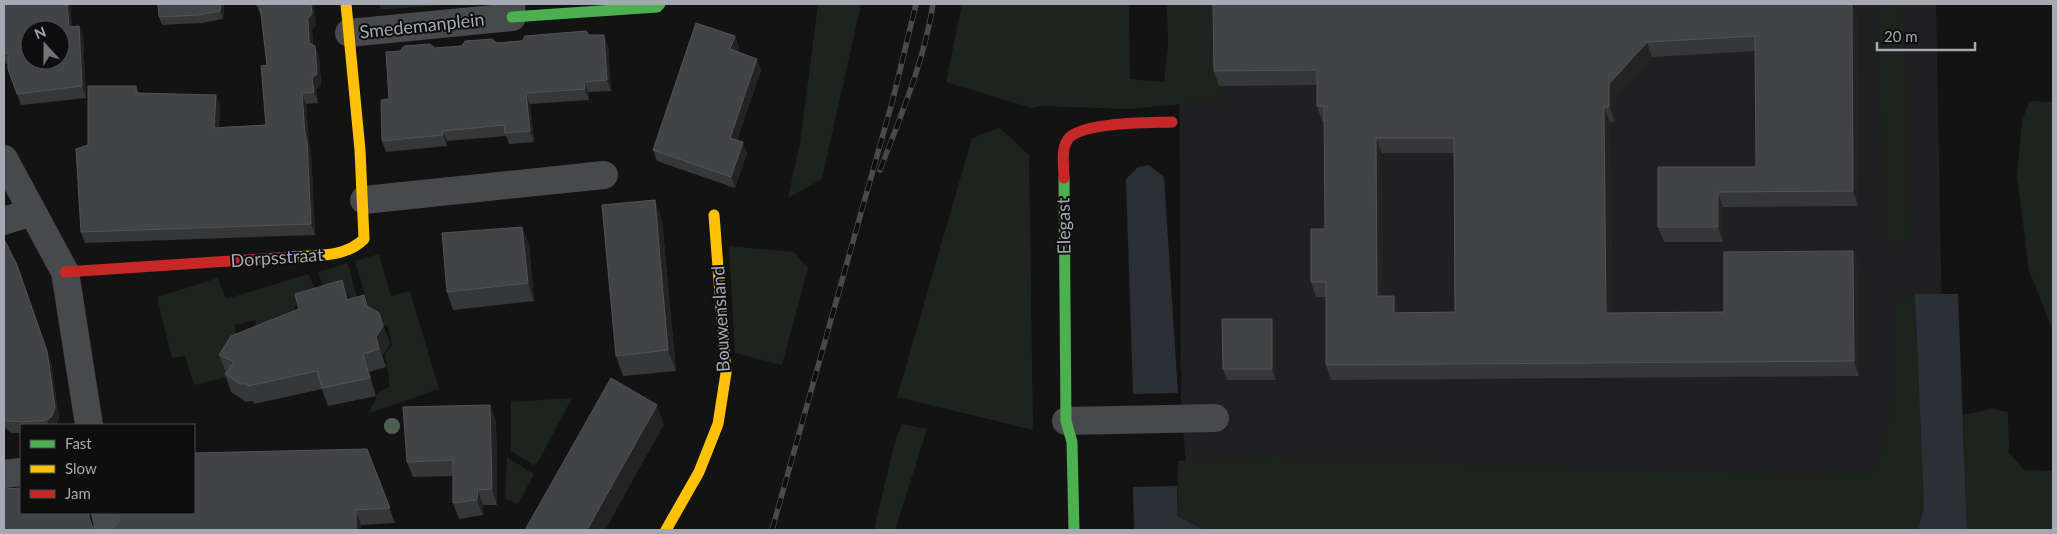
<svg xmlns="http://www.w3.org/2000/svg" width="2057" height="534" font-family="Lato,sans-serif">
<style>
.built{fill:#202022}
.green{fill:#1d241e}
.water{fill:#2a3036}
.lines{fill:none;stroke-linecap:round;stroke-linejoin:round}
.street{stroke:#48494c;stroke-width:28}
.fast{stroke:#4caf50;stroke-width:11}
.slow{stroke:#ffc107;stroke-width:11}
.jam{stroke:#c62828;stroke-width:11}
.rail-casing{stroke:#484a4c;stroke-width:5.5}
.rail{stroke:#0e0e0f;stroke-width:4;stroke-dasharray:11;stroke-linecap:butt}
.tree{fill:#4d5f4f}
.wall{fill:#363738;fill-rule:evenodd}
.shaded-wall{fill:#232324}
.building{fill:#424346;stroke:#525357;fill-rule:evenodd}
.labels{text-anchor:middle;stroke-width:4;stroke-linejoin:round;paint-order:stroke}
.street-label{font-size:18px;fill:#a5a9b4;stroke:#0e0e0f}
</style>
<rect width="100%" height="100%" fill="#131314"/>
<path class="built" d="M 1179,4 L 1936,4 L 1946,529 L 1549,530 L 1189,501 L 1181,405 Z"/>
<path class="green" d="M 380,4 L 458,4 L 380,10 Z
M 818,4 L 861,4 L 822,179 L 788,198 L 800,143 Z
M 962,4 L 1129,4 L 1130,79 L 1164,82 L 1168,46 L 1167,4 L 1213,4 L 1217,81 L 1228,100 L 1127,109 L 1041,106 L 1031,108 L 946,82 Z
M 1875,4 L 1903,4 L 1912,242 L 1886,240 Z
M 2029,101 L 2053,102 L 2053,331 L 2029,270 L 2017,176 L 2022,121 Z
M 1000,128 L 1029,155 L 1033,430 L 897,397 L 972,138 Z
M 729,246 L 794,252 L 808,268 L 782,365 L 735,353 Z
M 379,254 L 391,296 L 410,291 L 439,389 L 369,413 L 376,399 L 376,394 L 390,386 L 385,354 L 392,345 L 388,327 L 375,320 L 369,308 L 355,261 Z
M 348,263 L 357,298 L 351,299 L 345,291 L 326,295 L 318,272 Z
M 309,274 L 318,298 L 294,306 L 300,329 L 260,341 L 255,320 L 235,325 L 239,358 L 227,377 L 194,385 L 185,356 L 172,358 L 157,297 L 218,278 L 226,299 Z
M 1915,294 L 1924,508 L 1918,530 L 1205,530 L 1177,516 L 1178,461 L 1275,456 L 1291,459 L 1795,474 L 1875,472 L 1893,402 L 1894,302 Z
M 572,398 L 538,462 L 533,465 L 511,451 L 511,402 Z
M 1992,409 L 2008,412 L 2009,453 L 2024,470 L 2053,471 L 2053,530 L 1967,530 L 1963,415 Z
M 902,424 L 927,429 L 895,530 L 874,530 L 894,445 Z
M 507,457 L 534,474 L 518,504 L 505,499 Z"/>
<path class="water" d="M 1149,165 L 1164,177 L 1178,393 L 1133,394 L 1126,179 L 1138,167 Z
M 1915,294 L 1958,294 L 1967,530 L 1918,530 L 1924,508 Z
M 1177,486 L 1177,516 L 1205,530 L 1134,530 L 1133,487 Z"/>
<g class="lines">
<path class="street" d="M 349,33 L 512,17 L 511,4
M 4,159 L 65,272 L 89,425
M 364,200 L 604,175
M 4,221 L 32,212
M 1066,421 L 1215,418
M 4,474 L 21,472
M 105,513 L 109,530"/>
<path class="fast" d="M 512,17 L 657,7 L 660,4
M 1064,178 L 1066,421 L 1072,442 L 1074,530"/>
<path class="slow" d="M 291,257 C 316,255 345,258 364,239 L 360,150 L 346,4
M 666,530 L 699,472 L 718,424 L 726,373 L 714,215"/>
<path class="jam" d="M 1064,178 C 1064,166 1060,146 1070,137 C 1087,122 1148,123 1172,122
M 65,272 L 291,257"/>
<g class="rail-casing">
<path id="rail" d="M 880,170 C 901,115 924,62 933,4
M 772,530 L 893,99 L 916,4"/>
</g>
<use href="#rail" class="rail"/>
</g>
<circle class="tree" cx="392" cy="426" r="8"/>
<path class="wall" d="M 4,4 L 70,4 L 72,26 L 79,26 L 83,37 L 86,98 L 21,105 L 8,69 L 8,64 L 6,64 L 4,58 Z
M 224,4 L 223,19 L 201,23 L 162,25 L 159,17 Z
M 256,4 L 316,25 L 312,29 L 313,45 L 315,46 L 319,57 L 321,85 L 316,89 L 318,103 L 306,104 L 309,145 L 311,152 L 315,235 L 85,243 L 81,232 L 88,145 L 136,86 L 139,93 L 220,106 L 219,127 L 266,125 L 267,65 L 261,16 Z
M 1213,4 L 1857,4 L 1858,206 L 1723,207 L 1723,242 L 1664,242 L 1658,227 L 1756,167 L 1755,51 L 1652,57 L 1615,99 L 1615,122 L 1610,122 L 1611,313 L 1724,312 L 1853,251 L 1859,266 L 1859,376 L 1331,380 L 1326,365 L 1326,297 L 1316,297 L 1311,282 L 1325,229 L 1325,121 L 1322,121 L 1317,106 L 1317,85 L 1219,86 L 1214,71 ZM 1382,153 L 1454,153 L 1455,312 L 1399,312 L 1394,296 L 1382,296 Z
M 589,35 L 608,45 L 611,91 L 588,92 L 589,100 L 530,104 L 534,142 L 509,144 L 506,136 L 447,141 L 447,146 L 386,152 L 382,141 L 389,99 L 435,48 Z
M 735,36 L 739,48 L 738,52 L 761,70 L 737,140 L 747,153 L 735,188 L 657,161 L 653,150 Z
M 662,221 L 676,371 L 623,376 L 616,356 Z
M 522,227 L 529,245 L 534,301 L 453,310 L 447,292 Z
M 4,239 L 51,362 L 59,418 L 56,425 L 21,425 L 21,433 L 11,433 L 4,427 Z
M 364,295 L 368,307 L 379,313 L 390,344 L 382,355 L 386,367 L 369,372 L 376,396 L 328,406 L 322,389 L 254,404 L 253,401 L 246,402 L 231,392 L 225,374 L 226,373 L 219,355 L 299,309 L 348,299 Z
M 1276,330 L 1276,380 L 1227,380 L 1223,369 Z
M 496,421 L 497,505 L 483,505 L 483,515 L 459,519 L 453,503 L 453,476 L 413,477 L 407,462 Z
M 367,449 L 395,523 L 361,525 L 361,530 L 108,530 Z"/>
<path class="shaded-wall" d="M 67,4 L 70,4 L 73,38 L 69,27 Z
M 221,4 L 224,4 L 223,19 L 220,11 Z
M 311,4 L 314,4 L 316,25 L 312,29 L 313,54 L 309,43 L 308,18 Z
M 1852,4 L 1857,4 L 1858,206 L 1853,191 Z
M 79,26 L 83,37 L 86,98 L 82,86 Z
M 604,35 L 608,45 L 611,91 L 607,80 Z
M 735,36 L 739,48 L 734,60 L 730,49 Z
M 1647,42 L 1652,57 L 1615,99 L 1615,122 L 1609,107 L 1609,84 Z
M 315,46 L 319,57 L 321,85 L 316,89 L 318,103 L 314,92 L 312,78 Z
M 757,59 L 761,70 L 734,149 L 730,138 Z
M 584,82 L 588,92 L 589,100 L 585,89 Z
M 302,93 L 306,104 L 309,145 L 311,152 L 315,235 L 311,224 Z
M 526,93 L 530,104 L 534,142 L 530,131 Z
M 216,95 L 220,106 L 218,139 L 214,128 Z
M 1604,107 L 1610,122 L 1611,328 L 1606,313 Z
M 443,131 L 447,141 L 447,146 L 443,135 Z
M 1376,138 L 1382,153 L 1383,311 L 1377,296 Z
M 743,142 L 747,153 L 735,188 L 731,177 Z
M 1718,192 L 1723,207 L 1723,242 L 1718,227 Z
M 655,200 L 662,221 L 676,371 L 668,350 Z
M 522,227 L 529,245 L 534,301 L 528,283 Z
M 1853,251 L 1859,266 L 1859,376 L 1854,361 Z
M 17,265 L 51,362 L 59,418 L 56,425 L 49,425 L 47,420 Z
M 342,280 L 348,298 L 353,317 L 347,300 Z
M 1394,296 L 1399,311 L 1399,328 L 1394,313 Z
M 379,313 L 390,344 L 382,355 L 386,367 L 376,337 Z
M 1272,319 L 1276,330 L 1276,380 L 1272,369 Z
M 363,354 L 369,372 L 376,396 L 370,378 Z
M 490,405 L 496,421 L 497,505 L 492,489 Z
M 657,405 L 664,425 L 605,530 L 587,530 Z
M 478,490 L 483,505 L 483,515 L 477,500 Z
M 356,510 L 361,525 L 361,530 L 356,530 Z"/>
<path class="building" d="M 4,4 L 67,4 L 69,27 L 79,26 L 82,86 L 17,94 L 8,69 L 8,53 L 4,53 ZM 30,30 L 60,30 L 60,60 L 30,60 Z
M 158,4 L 221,4 L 220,11 L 198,15 L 159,17 Z
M 256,4 L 311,4 L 312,14 L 308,18 L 309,43 L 315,46 L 317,74 L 312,78 L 314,92 L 302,93 L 305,134 L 307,141 L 311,224 L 81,232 L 76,149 L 88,145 L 88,86 L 136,86 L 136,93 L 216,95 L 214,128 L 266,125 L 261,66 L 267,65 L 260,5 L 256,5 Z
M 1213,4 L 1852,4 L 1853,191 L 1718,192 L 1718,227 L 1658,227 L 1658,167 L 1756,167 L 1755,36 L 1647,42 L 1609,84 L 1609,107 L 1604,107 L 1606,313 L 1724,312 L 1724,252 L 1853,251 L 1854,361 L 1326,365 L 1326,282 L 1311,282 L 1311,229 L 1325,229 L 1324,106 L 1317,106 L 1317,70 L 1214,71 ZM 1376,138 L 1454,138 L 1455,312 L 1394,313 L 1394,296 L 1377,296 Z
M 696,23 L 735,36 L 730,49 L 757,59 L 730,138 L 743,142 L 731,177 L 653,150 Z
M 586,31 L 589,35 L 604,35 L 607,80 L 584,82 L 585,89 L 526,93 L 530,131 L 505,133 L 504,125 L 443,131 L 443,135 L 382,141 L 381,100 L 389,99 L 386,52 L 400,51 L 404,46 L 430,44 L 435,48 L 462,46 L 465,41 L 492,39 L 497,43 L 522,41 L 525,36 Z
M 655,200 L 668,350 L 616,356 L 602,205 Z
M 522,227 L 528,283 L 447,292 L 442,233 Z
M 4,239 L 17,265 L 47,351 L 55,407 L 52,416 L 47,420 L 25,422 L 7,421 L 4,419 Z
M 342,280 L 347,300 L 364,295 L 367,306 L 379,313 L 383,326 L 376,337 L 379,349 L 363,354 L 370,378 L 322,388 L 317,371 L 248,386 L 247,384 L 240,384 L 225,374 L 234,362 L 219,355 L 231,336 L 299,309 L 295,294 Z
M 1222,319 L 1272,319 L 1272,369 L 1223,369 Z
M 611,378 L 657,405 L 587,530 L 525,530 Z
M 490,405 L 492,489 L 478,490 L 477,500 L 453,503 L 453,460 L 407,462 L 403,407 Z
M 367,449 L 390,508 L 356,510 L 356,530 L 108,530 L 114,527 L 119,521 L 119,513 L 194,513 L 194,453 Z
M 21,488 L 21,513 L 88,513 L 92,526 L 99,530 L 4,530 L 4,489 Z"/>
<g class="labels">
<g class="street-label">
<text transform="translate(422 26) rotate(-6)" y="6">Smedemanplein</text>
<text transform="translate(1064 226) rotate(-91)" y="6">Elegast</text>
<text transform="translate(277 258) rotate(-4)" y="6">Dorpsstraat</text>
<text transform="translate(721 319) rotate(-93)" y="6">Bouwensland</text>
</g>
</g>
<rect width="2057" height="534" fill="none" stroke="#a5a9b4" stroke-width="10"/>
<rect x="20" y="424" width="175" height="90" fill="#0e0e0f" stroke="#4a4c51"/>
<rect x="30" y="440" width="25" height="8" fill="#4caf50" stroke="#4a4c51"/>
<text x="65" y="449" font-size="15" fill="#a5a9b4">Fast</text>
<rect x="30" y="465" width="25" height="8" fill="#ffc107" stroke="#4a4c51"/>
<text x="65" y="474" font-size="15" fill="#a5a9b4">Slow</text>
<rect x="30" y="490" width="25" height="8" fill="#c62828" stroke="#4a4c51"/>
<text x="65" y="499" font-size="15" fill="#a5a9b4">Jam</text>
<g transform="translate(45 45) rotate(339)"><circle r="24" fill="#0e0e0f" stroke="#4a4c51"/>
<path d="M0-4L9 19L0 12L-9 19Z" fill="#72747c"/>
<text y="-8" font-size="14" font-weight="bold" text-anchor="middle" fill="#a5a9b4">N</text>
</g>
<path d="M1877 42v8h98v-8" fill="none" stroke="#a5a9b4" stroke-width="2.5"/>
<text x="1884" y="42" font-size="15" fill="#a5a9b4" stroke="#0e0e0f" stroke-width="4" paint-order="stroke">20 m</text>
</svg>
